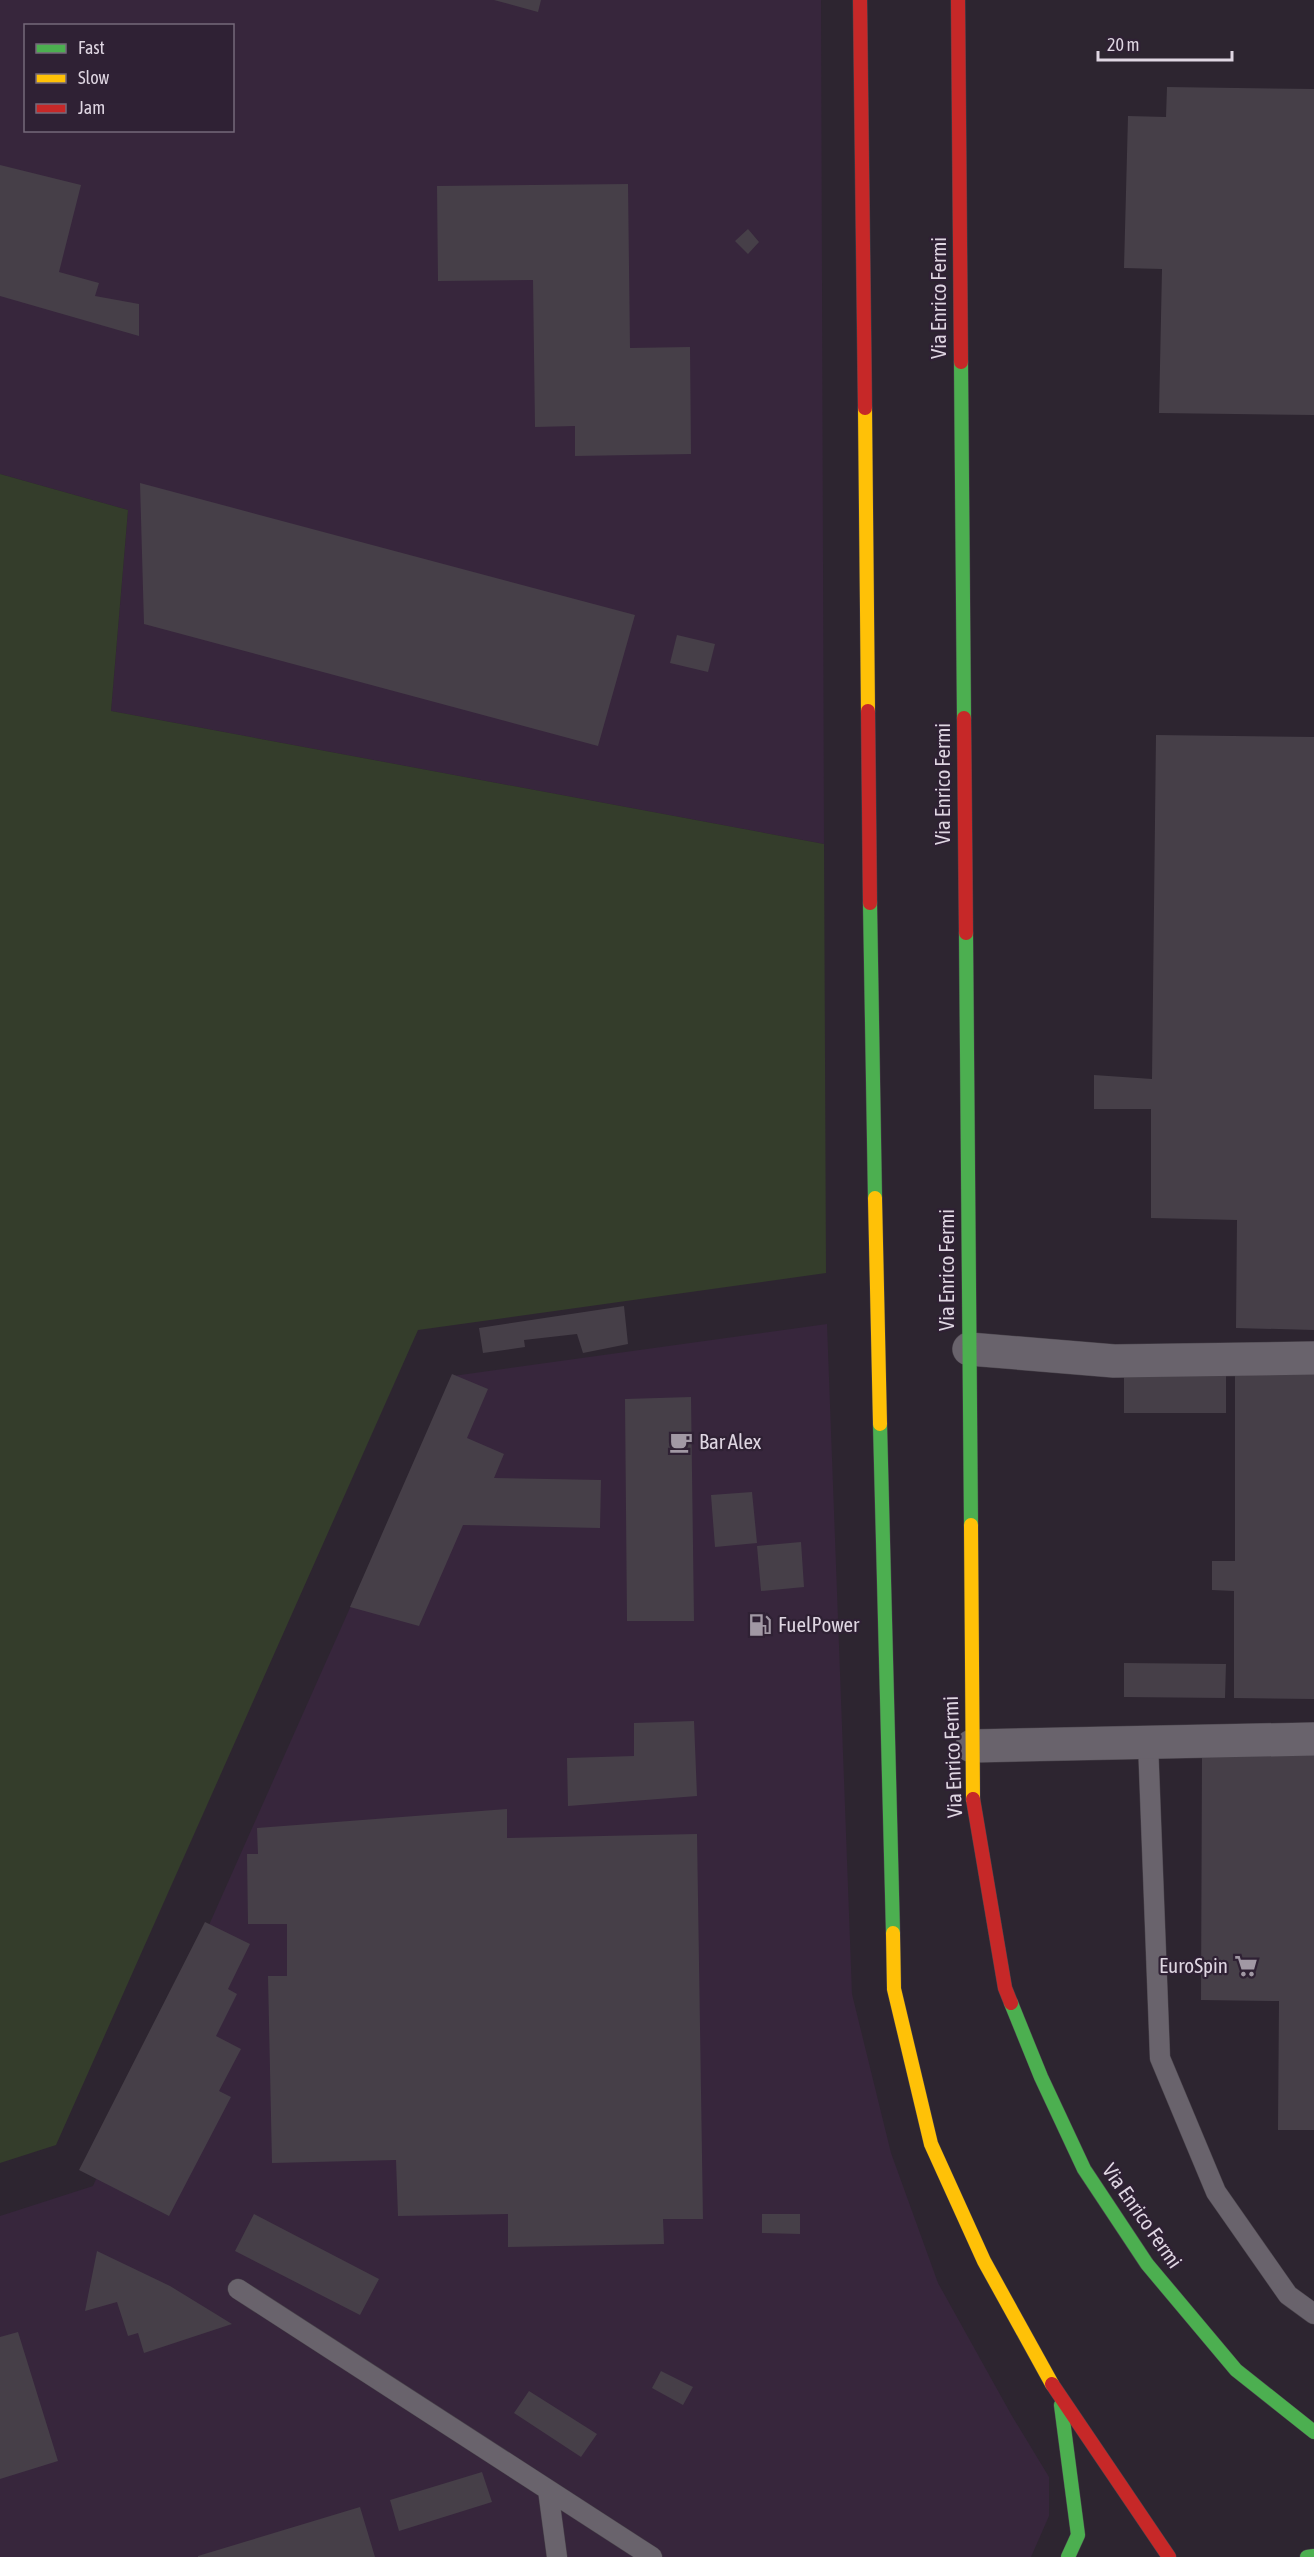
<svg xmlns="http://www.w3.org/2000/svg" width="1314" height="2557" font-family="'Asap Condensed',sans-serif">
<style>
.built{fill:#37263c;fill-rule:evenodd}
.green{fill:#343d2b}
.building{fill:#463f48}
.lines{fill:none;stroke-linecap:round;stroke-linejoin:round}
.lane-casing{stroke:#49434b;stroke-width:21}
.street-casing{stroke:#49434b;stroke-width:34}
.fast-casing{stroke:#49434b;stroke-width:15}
.slow-casing{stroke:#49434b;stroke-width:15}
.jam-casing{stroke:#49434b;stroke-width:15}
.lane{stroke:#69636c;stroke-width:20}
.street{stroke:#69636c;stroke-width:33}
.fast{stroke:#4caf50;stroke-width:14}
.slow{stroke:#ffc107;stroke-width:14}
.jam{stroke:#c62828;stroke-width:14}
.labels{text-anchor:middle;stroke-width:4.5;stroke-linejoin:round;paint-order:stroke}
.street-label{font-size:21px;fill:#dfd6e2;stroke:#2f2134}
.poi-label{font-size:21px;fill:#dfd6e2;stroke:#2f2134;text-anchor:start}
</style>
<rect width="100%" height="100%" fill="#2d2530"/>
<path class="built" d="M 0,0 L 821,0 L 824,844 L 111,711 L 128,510 L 0,474 ZM 26,26 L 232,26 L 232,130 L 26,130 Z
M 827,1324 L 852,1994 L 891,2153 L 938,2283 L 1012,2416 L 1049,2477 L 1049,2516 L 1031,2557 L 0,2557 L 0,2216 L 93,2186 L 453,1376 Z"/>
<path class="green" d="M 0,474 L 128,510 L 111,711 L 824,844 L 826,1273 L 418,1330 L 56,2145 L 0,2163 Z"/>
<path class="building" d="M 494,0 L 541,0 L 538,12 Z
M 1167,87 L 1314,89 L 1314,415 L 1159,413 L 1162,269 L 1124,268 L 1128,116 L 1166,117 Z
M 0,165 L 81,185 L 59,272 L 99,283 L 95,296 L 139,304 L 139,336 L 0,296 Z
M 628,184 L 630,348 L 690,347 L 691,454 L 575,456 L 575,426 L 535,427 L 533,280 L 438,281 L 437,186 Z
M 748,229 L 759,242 L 748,254 L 735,241 Z
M 140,483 L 635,615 L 598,746 L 144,624 Z
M 677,635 L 715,644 L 708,672 L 670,663 Z
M 1156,735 L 1314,737 L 1314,1330 L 1236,1328 L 1237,1220 L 1151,1218 L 1151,1109 L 1094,1109 L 1094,1075 L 1152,1079 Z
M 624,1306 L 628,1344 L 583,1353 L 577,1334 L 524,1340 L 525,1347 L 483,1353 L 479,1328 Z
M 1124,1373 L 1226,1373 L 1226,1413 L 1124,1413 Z
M 1235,1373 L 1314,1374 L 1314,1699 L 1234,1698 L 1234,1591 L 1212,1590 L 1212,1561 L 1235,1561 Z
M 452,1374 L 488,1389 L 467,1438 L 504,1454 L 494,1478 L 601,1480 L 600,1528 L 463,1525 L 419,1626 L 350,1607 Z
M 691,1397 L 694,1621 L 627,1621 L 625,1399 Z
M 752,1492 L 757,1543 L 715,1547 L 711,1495 Z
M 801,1542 L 804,1587 L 761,1591 L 757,1546 Z
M 1124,1663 L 1226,1664 L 1225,1698 L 1124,1697 Z
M 694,1721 L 697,1796 L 568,1806 L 567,1758 L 634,1756 L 634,1723 Z
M 1202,1754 L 1314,1754 L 1314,2130 L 1278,2130 L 1279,2001 L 1201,2000 Z
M 507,1809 L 507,1838 L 697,1834 L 703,2219 L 663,2219 L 664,2244 L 508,2247 L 508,2214 L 398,2216 L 396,2160 L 272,2163 L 268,1976 L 287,1976 L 287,1924 L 248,1924 L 247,1854 L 258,1854 L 257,1828 Z
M 205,1922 L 250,1944 L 228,1989 L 237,1994 L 216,2036 L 241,2049 L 219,2091 L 231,2097 L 169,2216 L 79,2170 Z
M 254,2214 L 379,2279 L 360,2315 L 235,2251 Z
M 762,2214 L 800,2214 L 800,2234 L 762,2233 Z
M 97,2251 L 170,2286 L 232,2324 L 144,2353 L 138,2333 L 128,2336 L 117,2302 L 85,2311 Z
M 18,2332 L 58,2461 L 0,2479 L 0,2337 Z
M 661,2371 L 693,2387 L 683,2405 L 652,2388 Z
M 529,2391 L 597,2434 L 581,2457 L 514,2413 Z
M 482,2472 L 492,2502 L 399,2531 L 390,2500 Z
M 360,2507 L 375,2557 L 198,2557 L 198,2556 Z"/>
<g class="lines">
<g class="lane-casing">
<path id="lane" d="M 1148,1742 L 1160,2058 L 1216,2192 L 1288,2295 L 1314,2314
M 238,2289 L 652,2557
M 548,2490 L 557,2557"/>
</g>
<g class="street-casing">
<path id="street" d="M 969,1349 L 1114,1361 L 1314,1358
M 972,1746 L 1314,1739"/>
</g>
<g class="fast-casing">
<path id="fast" d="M 961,362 L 964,718
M 870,903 L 875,1198
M 966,933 L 971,1525
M 880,1424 L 893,1933
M 1011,2003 L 1041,2077 L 1084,2169 L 1147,2264 L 1236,2370 L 1314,2432
M 1061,2405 L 1078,2535 L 1068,2557
M 1307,2557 L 1314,2556"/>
</g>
<g class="slow-casing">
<path id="slow" d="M 865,408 L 868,711
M 875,1198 L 880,1424
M 971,1525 L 973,1799
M 893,1933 L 894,1989 L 931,2144 L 984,2261 L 1052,2384"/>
</g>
<g class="jam-casing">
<path id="jam" d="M 860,0 L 865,408
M 958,0 L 961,362
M 868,711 L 870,903
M 964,718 L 966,933
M 973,1799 L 1005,1988 L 1011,2003
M 1052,2384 L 1169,2557"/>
</g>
<use href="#lane" class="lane"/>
<use href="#street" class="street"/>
<use href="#fast" class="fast"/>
<use href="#slow" class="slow"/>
<use href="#jam" class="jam"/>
</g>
<defs>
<g id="cafe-bare" transform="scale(1.8)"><path d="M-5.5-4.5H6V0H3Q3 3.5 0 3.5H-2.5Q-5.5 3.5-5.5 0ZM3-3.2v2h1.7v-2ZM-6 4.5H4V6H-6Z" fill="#a198a4" stroke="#2f2134" stroke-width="2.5" paint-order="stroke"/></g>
<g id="fuel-bare" transform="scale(1.8)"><path d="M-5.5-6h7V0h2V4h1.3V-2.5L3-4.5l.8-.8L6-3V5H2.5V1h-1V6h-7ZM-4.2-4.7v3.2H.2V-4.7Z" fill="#a198a4" stroke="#2f2134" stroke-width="2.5" paint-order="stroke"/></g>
<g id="supermarket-bare" transform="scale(1.8)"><path d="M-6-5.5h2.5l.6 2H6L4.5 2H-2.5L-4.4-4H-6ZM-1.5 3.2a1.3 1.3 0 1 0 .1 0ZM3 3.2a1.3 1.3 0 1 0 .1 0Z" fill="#a198a4" stroke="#2f2134" stroke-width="2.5" paint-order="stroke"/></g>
</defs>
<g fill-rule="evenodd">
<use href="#cafe-bare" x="681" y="1442"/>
<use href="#fuel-bare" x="760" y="1625"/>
<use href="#supermarket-bare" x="1246" y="1966"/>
</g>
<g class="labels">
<g class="street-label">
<text transform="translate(939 298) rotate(-90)" y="7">Via Enrico Fermi</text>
<text transform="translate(943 784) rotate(-90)" y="7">Via Enrico Fermi</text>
<text transform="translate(947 1270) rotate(-90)" y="7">Via Enrico Fermi</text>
<text transform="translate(953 1757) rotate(-92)" y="7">Via Enrico Fermi</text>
<text transform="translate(1142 2216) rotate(55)" y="7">Via Enrico Fermi</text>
</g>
<g class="poi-label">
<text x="699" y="1449">Bar Alex</text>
<text x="778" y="1632">FuelPower</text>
<text x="1228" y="1973" text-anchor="end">EuroSpin</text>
</g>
</g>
<rect x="24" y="24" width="210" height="108" fill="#2f2134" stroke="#75697a" stroke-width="1.5"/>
<rect x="36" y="44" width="30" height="9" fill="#4caf50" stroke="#75697a" stroke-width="1.5"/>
<text x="78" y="54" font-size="18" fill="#dfd6e2">Fast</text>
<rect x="36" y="74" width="30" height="9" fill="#ffc107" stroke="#75697a" stroke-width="1.5"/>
<text x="78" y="84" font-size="18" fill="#dfd6e2">Slow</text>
<rect x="36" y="104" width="30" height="9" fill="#c62828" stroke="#75697a" stroke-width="1.5"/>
<text x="78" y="114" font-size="18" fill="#dfd6e2">Jam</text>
<path d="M1098 51v9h134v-9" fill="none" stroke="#dfd6e2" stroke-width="3"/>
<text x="1107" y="51" font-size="18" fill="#dfd6e2" stroke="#2f2134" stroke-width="4.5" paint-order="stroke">20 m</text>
</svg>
